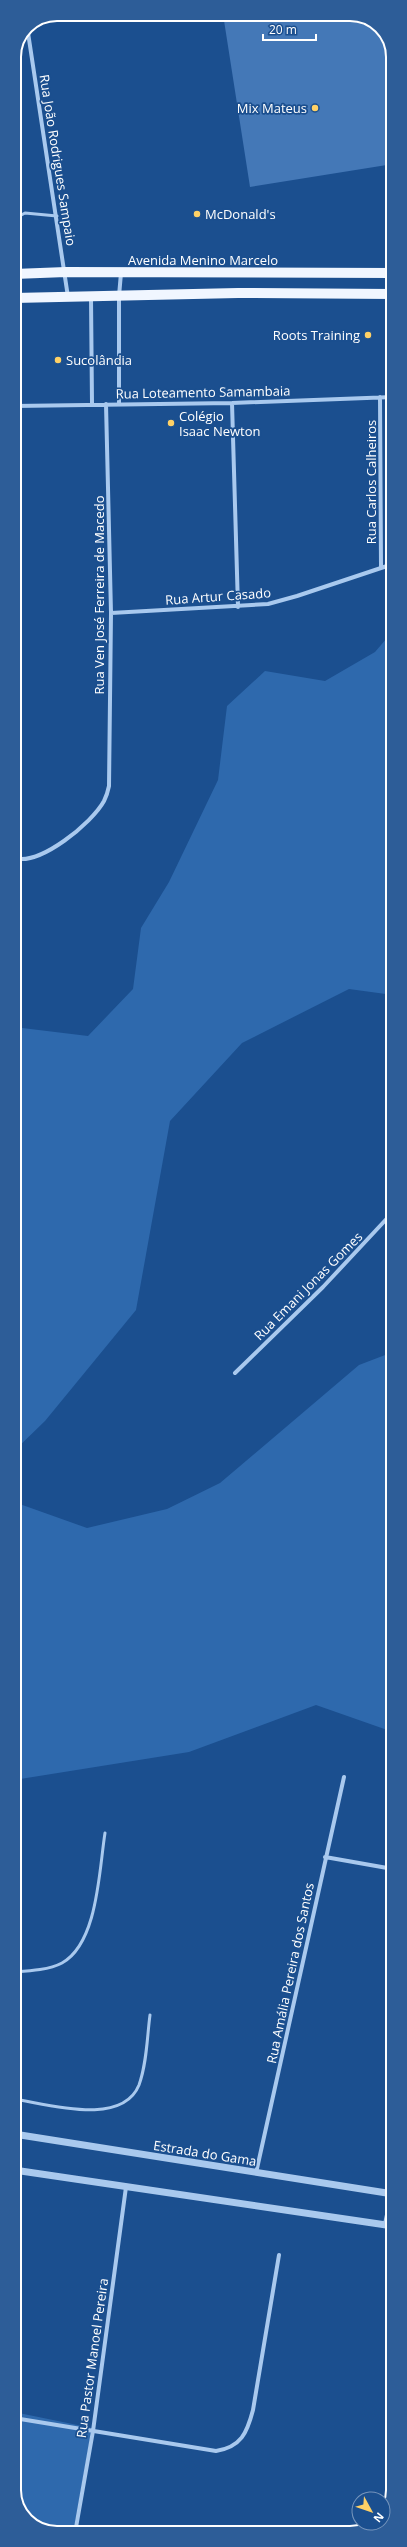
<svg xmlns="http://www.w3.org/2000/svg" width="407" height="2547" font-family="'Open Sans',sans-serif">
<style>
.green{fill:#2e69ad}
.building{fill:#4478b7}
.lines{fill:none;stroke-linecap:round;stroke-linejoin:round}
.service{stroke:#a9c9ee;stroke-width:3}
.minor{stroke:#a9c9ee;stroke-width:4}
.tertiary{stroke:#a9c9ee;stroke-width:7}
.primary{stroke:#f0f6ff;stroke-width:10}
.poi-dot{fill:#ffd166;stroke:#1b4f8f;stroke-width:1.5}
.labels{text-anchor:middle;stroke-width:3.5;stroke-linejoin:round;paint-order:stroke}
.poi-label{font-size:13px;fill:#fff;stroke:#1b4f8f;text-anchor:start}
.street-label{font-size:13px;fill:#fff;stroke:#1b4f8f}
.rim{fill:none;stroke:#fff;stroke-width:2}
</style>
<rect width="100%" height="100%" fill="#1b4f8f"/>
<path class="green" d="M 393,631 L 393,995 L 349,989 L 242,1043 L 170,1121 L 136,1310 L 45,1421 L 14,1451 L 14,1027 L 88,1036 L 133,989 L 141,928 L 169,882 L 218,780 L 227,706 L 265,671 L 325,681 L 375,652 Z
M 393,1352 L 393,1732 L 316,1705 L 189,1752 L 14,1780 L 14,1502 L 87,1528 L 167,1509 L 220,1483 L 359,1365 Z
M 14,2412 L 92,2428 L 73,2533 C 59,2533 36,2531 27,2520 C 7,2496 14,2441 14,2412 Z"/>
<path class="building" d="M 223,14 L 355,14 L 380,27 L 393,52 L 393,164 L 250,187 Z"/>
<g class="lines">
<path class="service" d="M 14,219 L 25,213 L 57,216
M 14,1972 C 29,1971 49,1970 62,1963 C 98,1943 99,1870 105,1833
M 14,2099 C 48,2104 122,2127 139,2085 C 147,2063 147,2037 150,2015"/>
<path class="minor" d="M 27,26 L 68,297
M 91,298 L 92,404
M 380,397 L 381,567
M 232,403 L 238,607
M 119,404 L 119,296 L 121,273
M 14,406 L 232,403 L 393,397
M 111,613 L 268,604 L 297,596 L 393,564
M 14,858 C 40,866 92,823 104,801 C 106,797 108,791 109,786 L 111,613 L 106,404
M 235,1373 L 323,1287 L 393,1212
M 325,1857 L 393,1869
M 256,2173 L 344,1777
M 385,2224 L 393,2187
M 14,2418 L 216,2451 C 241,2447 247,2433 253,2410 L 279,2255
M 75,2533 L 93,2431 L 126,2187"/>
<path class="tertiary" d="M 14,2134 L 393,2194
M 14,2170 L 393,2226"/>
<path class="primary" d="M 14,274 L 66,272 L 393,273
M 14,298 L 238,293 L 393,294"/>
</g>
<g class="poi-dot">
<circle cx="315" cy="108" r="4"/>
<circle cx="197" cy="214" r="4"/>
<circle cx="368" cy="335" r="4"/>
<circle cx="58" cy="360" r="4"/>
<circle cx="171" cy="423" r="4"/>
</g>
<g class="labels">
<g class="poi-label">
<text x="307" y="113" text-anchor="end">Mix Mateus</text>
<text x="205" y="219">McDonald's</text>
<text x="360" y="340" text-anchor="end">Roots Training</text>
<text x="66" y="365">Sucolândia</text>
<text x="179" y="421">Colégio<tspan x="179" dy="15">Isaac Newton</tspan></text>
</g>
<g class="street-label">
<text transform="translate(58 160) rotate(81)" y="5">Rua João Rodrigues Sampaio</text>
<text x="203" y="265">Avenida Menino Marcelo</text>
<text transform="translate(203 392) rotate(-1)" y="5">Rua Loteamento Samambaia</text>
<text transform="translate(371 482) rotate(-90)" y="5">Rua Carlos Calheiros</text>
<text transform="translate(99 595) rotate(-90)" y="5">Rua Ven José Ferreira de Macedo</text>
<text transform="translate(218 596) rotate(-4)" y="5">Rua Artur Casado</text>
<text transform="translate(308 1286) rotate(-45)" y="5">Rua Emani Jonas Gomes</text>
<text transform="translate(290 1973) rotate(-78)" y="5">Rua Amália Pereira dos Santos</text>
<text transform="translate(205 2153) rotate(9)" y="5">Estrada do Gama</text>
<text transform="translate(92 2358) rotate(-82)" y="5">Rua Pastor Manoel Pereira</text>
</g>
</g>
<path d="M0 0H407V2547H0ZM57 21H350A36 36 0 0 1 386 57V2490A36 36 0 0 1 350 2526H57A36 36 0 0 1 21 2490V57A36 36 0 0 1 57 21Z" fill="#2d5d98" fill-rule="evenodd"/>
<path class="rim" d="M57 21H350A36 36 0 0 1 386 57V2490A36 36 0 0 1 350 2526H57A36 36 0 0 1 21 2490V57A36 36 0 0 1 57 21Z"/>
<g transform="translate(371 2511) rotate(130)"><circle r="19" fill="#1b4f8f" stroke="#7695bc"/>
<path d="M0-3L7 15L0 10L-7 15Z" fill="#ffd166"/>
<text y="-6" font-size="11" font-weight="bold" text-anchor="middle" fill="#ffffff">N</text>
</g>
<path d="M263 34v6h53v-6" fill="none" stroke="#ffffff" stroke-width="2"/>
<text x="269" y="34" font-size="12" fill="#ffffff" stroke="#1b4f8f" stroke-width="3" paint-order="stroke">20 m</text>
</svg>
